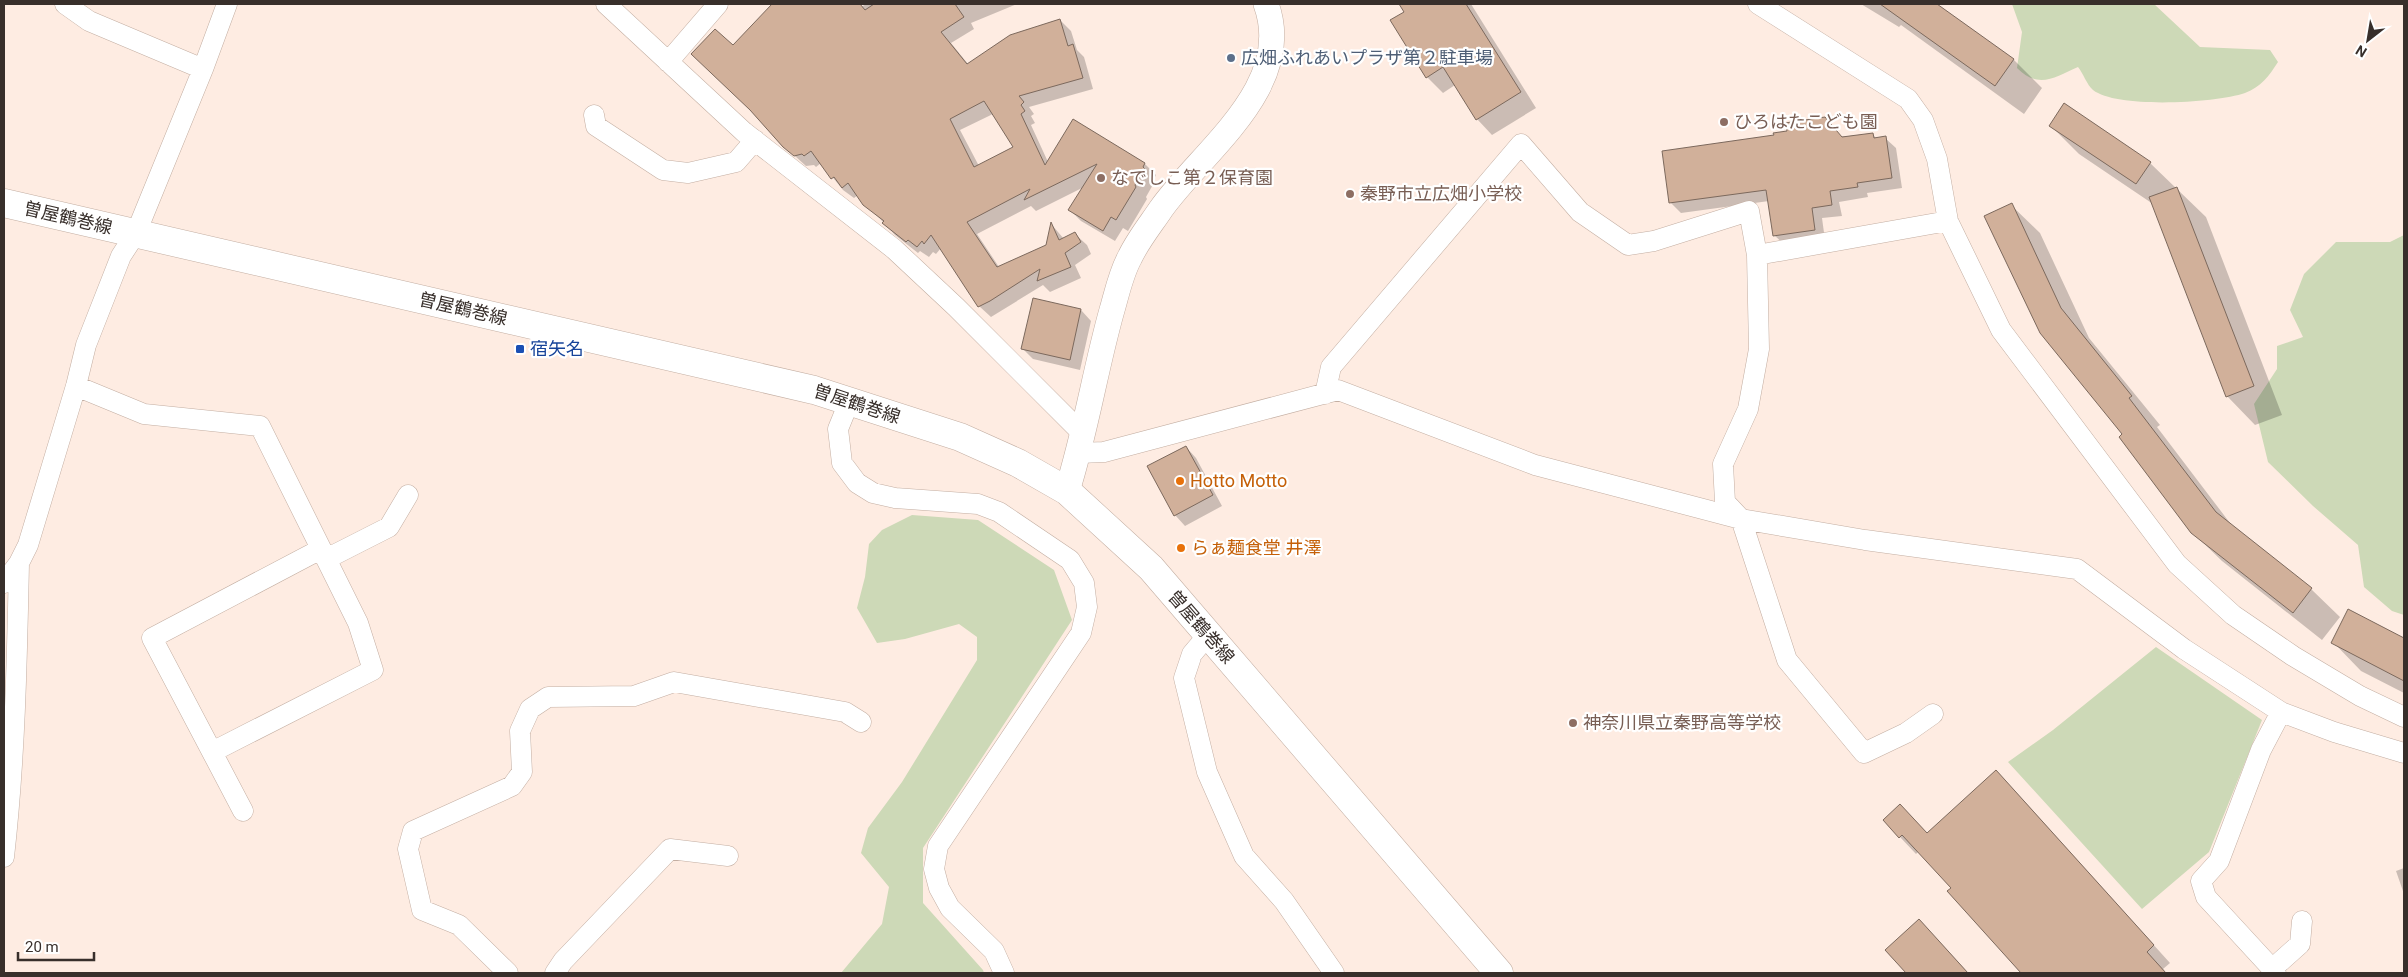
<svg xmlns="http://www.w3.org/2000/svg" width="2408" height="977" font-family="Roboto,'Noto Sans JP',sans-serif">
<style>
.green{fill:#cdd9b7}
.shadow{fill:#0003;fill-rule:evenodd}
.building{fill:#d1b09a;stroke:#7c695d;fill-rule:evenodd}
.lines{fill:none;stroke-linecap:round;stroke-linejoin:round}
.minor-casing{stroke:#c3aea2;stroke-width:21}
.tertiary-casing{stroke:#c3aea2;stroke-width:26}
.secondary-casing{stroke:#c3aea2;stroke-width:29}
.minor{stroke:#fff;stroke-width:20}
.tertiary{stroke:#fff;stroke-width:25}
.secondary{stroke:#fff;stroke-width:28}
.service-dot{fill:#5c6f8a;stroke:#fff;stroke-width:2}
.education-dot{fill:#8d6e63;stroke:#fff;stroke-width:2}
.transit-dot{fill:#1a4fb4;stroke:#fff;stroke-width:2}
.food-dot{fill:#e8710a;stroke:#fff;stroke-width:2}
.labels{text-anchor:middle;stroke-width:4.5;stroke-linejoin:round;paint-order:stroke}
.service-label{font-size:18px;fill:#4e5e75;stroke:#fff;text-anchor:start}
.education-label{font-size:18px;fill:#785e54;stroke:#fff;text-anchor:start}
.street-label{font-size:18px;fill:#382f2b;stroke:#fff}
.transit-label{font-size:18px;fill:#164399;stroke:#fff;text-anchor:start}
.food-label{font-size:18px;fill:#c56008;stroke:#fff;text-anchor:start}
</style>
<rect width="100%" height="100%" fill="#feece2"/>
<path class="green" d="M 2012,4 L 2154,4 L 2200,47 L 2270,50 L 2278,62 C 2269,76 2261,87 2245,93 C 2216,103 2117,109 2093,90 C 2087,85 2083,73 2078,67 C 2055,77 2039,90 2017,68 L 2022,32 Z
M 2404,235 L 2404,615 L 2392,611 L 2364,587 L 2358,545 L 2313,506 L 2268,462 L 2254,404 L 2277,369 L 2277,346 L 2303,337 L 2290,310 L 2304,274 L 2336,242 L 2390,242 Z
M 912,515 L 978,520 L 1054,570 L 1072,620 L 923,848 L 923,903 L 983,970 L 984,973 L 841,973 L 882,924 L 889,887 L 861,853 L 868,828 L 902,782 L 977,660 L 977,637 L 959,624 L 905,639 L 877,643 L 857,608 L 865,577 L 869,544 L 882,530 Z
M 2156,647 L 2262,720 L 2209,852 L 2142,909 L 2008,762 L 2053,730 Z"/>
<path class="shadow" d="M 774,4 L 829,4 L 842,19 L 866,4 L 1017,4 L 971,23 L 974,29 L 951,43 L 968,64 L 1060,20 L 1071,31 L 1077,50 L 1084,57 L 1093,89 L 1029,107 L 1034,114 L 1031,116 L 1035,123 L 1031,125 L 1048,162 L 1073,121 L 1145,164 L 1156,175 L 1154,179 L 1155,181 L 1146,197 L 1147,199 L 1128,231 L 1123,228 L 1115,241 L 1081,221 L 1070,210 L 1084,187 L 1036,211 L 1031,206 L 977,234 L 999,267 L 1047,246 L 1052,225 L 1064,239 L 1075,234 L 1087,245 L 1091,254 L 1075,265 L 1081,278 L 1050,292 L 1043,285 L 991,317 L 979,306 L 941,248 L 936,254 L 933,252 L 929,257 L 920,251 L 918,253 L 895,235 L 858,195 L 854,198 L 843,190 L 821,163 L 816,167 L 814,165 L 806,166 L 784,146 L 733,47 ZM 993,114 L 1015,148 L 979,166 L 960,130 Z
M 1401,4 L 1471,4 L 1536,108 L 1492,135 L 1477,119 L 1455,85 L 1443,93 L 1427,77 L 1392,21 L 1406,12 Z
M 1861,4 L 1935,4 L 2014,60 L 2042,88 L 2024,114 L 1901,25 L 1899,27 Z
M 2064,104 L 2150,163 L 2206,217 L 2282,415 L 2255,425 L 2227,396 L 2153,204 L 2079,154 L 2050,125 Z
M 1872,134 L 1877,139 L 1885,138 L 1896,148 L 1902,188 L 1867,193 L 1868,197 L 1839,202 L 1842,216 L 1822,218 L 1825,240 L 1785,245 L 1774,235 L 1769,201 L 1681,213 L 1671,203 L 1663,152 Z
M 2011,205 L 2040,233 L 2089,338 L 2160,425 L 2157,427 L 2233,527 L 2311,589 L 2340,617 L 2322,640 L 2222,561 L 2192,532 L 2124,435 L 2041,333 Z
M 1034,300 L 1081,310 L 1091,321 L 1080,370 L 1033,359 L 1023,349 Z
M 1186,447 L 1196,458 L 1222,506 L 1185,526 L 1175,515 Z
M 2349,611 L 2404,640 L 2404,693 L 2361,671 L 2333,642 Z
M 2012,788 L 2170,963 L 2163,969 L 2166,973 L 2023,973 L 1949,891 L 1952,888 L 1919,851 L 1916,854 L 1884,820 L 1900,806 L 1928,834 Z
M 2404,868 L 2404,894 L 2396,871 Z
M 1935,937 L 1968,973 L 1908,973 L 1887,951 Z"/>
<path class="building" d="M 772,4 L 860,4 L 865,10 L 874,4 L 955,4 L 964,17 L 941,32 L 967,64 L 1010,35 L 1060,19 L 1068,46 L 1073,44 L 1083,78 L 1019,96 L 1024,102 L 1021,105 L 1025,111 L 1021,114 L 1045,165 L 1073,119 L 1145,163 L 1143,167 L 1145,169 L 1135,185 L 1136,187 L 1116,220 L 1111,217 L 1103,231 L 1068,210 L 1097,164 L 1024,200 L 1030,189 L 967,222 L 997,267 L 1046,245 L 1051,222 L 1059,240 L 1075,232 L 1081,242 L 1065,253 L 1071,267 L 1037,281 L 1040,269 L 990,301 L 978,307 L 931,235 L 924,244 L 922,241 L 917,247 L 908,240 L 906,242 L 882,223 L 884,221 L 863,205 L 848,183 L 842,188 L 834,177 L 831,179 L 811,151 L 804,156 L 802,154 L 794,156 L 783,147 L 750,110 L 691,54 L 715,29 L 733,45 ZM 984,101 L 1013,147 L 974,167 L 950,119 Z
M 1399,4 L 1466,4 L 1521,92 L 1476,120 L 1443,67 L 1426,78 L 1390,20 L 1404,12 Z
M 1880,4 L 1937,4 L 2014,59 L 1995,86 Z
M 2064,103 L 2151,162 L 2136,184 L 2049,126 Z
M 1825,117 L 1842,137 L 1873,133 L 1874,138 L 1886,136 L 1892,178 L 1857,183 L 1858,187 L 1830,191 L 1832,205 L 1812,208 L 1815,230 L 1773,236 L 1766,190 L 1669,203 L 1662,151 L 1774,135 L 1773,133 L 1787,131 L 1785,123 Z
M 2177,187 L 2254,386 L 2226,397 L 2149,197 Z
M 2012,203 L 2061,308 L 2132,396 L 2129,398 L 2216,512 L 2312,588 L 2293,613 L 2191,533 L 2119,437 L 2122,434 L 2040,333 L 1984,216 Z
M 1033,298 L 1081,309 L 1070,360 L 1021,349 Z
M 1186,446 L 1213,495 L 1174,516 L 1147,466 Z
M 2348,609 L 2404,638 L 2404,681 L 2331,643 Z
M 1996,770 L 2154,945 L 2147,952 L 2166,973 L 2021,973 L 1947,891 L 1951,888 L 1902,835 L 1899,838 L 1883,820 L 1900,804 L 1927,833 Z
M 1919,919 L 1968,973 L 1906,973 L 1885,950 Z"/>
<g class="lines">
<g class="minor-casing">
<path id="minor" d="M 65,4 L 89,21 L 203,69
M 606,4 L 744,132 L 894,249 L 956,307 L 1084,435
M 1758,4 L 1908,99 L 1923,120 L 1937,159 L 1948,221 L 2001,330 L 2177,564 L 2233,615 L 2293,656 L 2360,696 L 2404,717
M 668,62 L 718,4
M 594,115 L 596,126 L 663,170 L 688,173 L 736,162 L 755,140
M 1757,255 L 1948,221
M 76,386 L 144,414 L 260,426 L 358,623 L 373,670 L 212,752 L 152,638 L 321,549
M 1325,394 L 1331,367 L 1521,144 L 1580,212 L 1628,245 L 1654,241 L 1749,211 L 1757,255 L 1759,349 L 1748,409 L 1723,464 L 1725,502 L 1741,519 L 1787,660 L 1864,753 L 1906,733 L 1933,714
M 849,402 L 838,429 L 842,463 L 857,483 L 873,493 L 895,498 L 978,504 L 999,512 L 1070,560 L 1084,583 L 1087,607 L 1081,633 L 938,846 L 934,869 L 939,888 L 950,908 L 994,951 L 1004,973
M 1079,453 L 1104,452 L 1338,390 L 1535,465 L 1741,519 L 1865,540 L 2077,569 L 2184,649 L 2281,712 L 2334,732 L 2404,753
M 326,559 L 389,527 L 408,495
M 4,583 L 19,563 L 28,545 L 76,386 L 86,345 L 121,256 L 136,233 L 203,69 L 227,4
M 1208,635 L 1192,654 L 1184,678 L 1207,772 L 1244,856 L 1284,901 L 1334,973
M 212,752 L 243,811
M 4,857 C 15,760 17,661 19,563
M 2272,969 L 2300,944 L 2302,921
M 508,973 L 459,925 L 422,910 L 408,849 L 413,831 L 512,786 L 522,772 L 520,731 L 530,709 L 548,697 L 634,696 L 674,682 L 845,712 L 861,722
M 555,973 L 563,961 L 670,849 L 728,856
M 2276,973 L 2206,897 L 2201,881 L 2219,861 L 2261,750 L 2281,712"/>
</g>
<g class="tertiary-casing">
<path id="tertiary" d="M 1067,491 C 1086,431 1095,370 1112,310 C 1117,293 1121,273 1130,257 C 1138,240 1151,224 1161,209 C 1203,150 1296,86 1266,4"/>
</g>
<g class="secondary-casing">
<path id="secondary" d="M 4,203 L 814,390 L 960,437 L 1018,463 L 1067,491 L 1151,568 L 1499,973"/>
</g>
<use href="#minor" class="minor"/>
<use href="#tertiary" class="tertiary"/>
<use href="#secondary" class="secondary"/>
</g>
<circle class="service-dot" cx="1231" cy="58" r="5"/>
<g class="education-dot">
<circle cx="1724" cy="122" r="5"/>
<circle cx="1101" cy="178" r="5"/>
<circle cx="1350" cy="194" r="5"/>
<circle cx="1573" cy="723" r="5"/>
</g>
<rect class="transit-dot" x="515" y="344" width="10" height="10" rx="2.5"/>
<g class="food-dot">
<circle cx="1180" cy="481" r="5"/>
<circle cx="1181" cy="548" r="5"/>
</g>
<g class="labels">
<g class="service-label">
<text x="1241" y="64">広畑ふれあいプラザ第２駐車場</text>
</g>
<g class="education-label">
<text x="1734" y="128">ひろはたこども園</text>
<text x="1111" y="184">なでしこ第２保育園</text>
<text x="1360" y="200">秦野市立広畑小学校</text>
<text x="1583" y="729">神奈川県立秦野高等学校</text>
</g>
<g class="street-label">
<text transform="translate(68 218) rotate(13)" y="6">曽屋鶴巻線</text>
<text transform="translate(463 309) rotate(13)" y="6">曽屋鶴巻線</text>
<text transform="translate(857 404) rotate(18)" y="6">曽屋鶴巻線</text>
<text transform="translate(1201 627) rotate(49)" y="6">曽屋鶴巻線</text>
</g>
<g class="transit-label">
<text x="530" y="355">宿矢名</text>
</g>
<g class="food-label">
<text x="1190" y="487">Hotto Motto</text>
<text x="1191" y="554">らぁ麺食堂 井澤</text>
</g>
</g>
<rect width="2408" height="977" fill="none" stroke="#382f2b" stroke-width="10"/>
<g transform="translate(2368 40) rotate(211)" stroke="#ffffff" stroke-width="4" paint-order="stroke">
<path d="M0-4L9 19L0 12L-9 19Z" fill="#382f2b"/>
<text y="-8" font-size="14" font-weight="bold" text-anchor="middle" fill="#382f2b">N</text>
</g>
<path d="M18 952v8h76v-8" fill="none" stroke="#382f2b" stroke-width="2.5"/>
<text x="25" y="952" font-size="15" fill="#382f2b" stroke="#ffffff" stroke-width="4" paint-order="stroke">20 m</text>
</svg>
